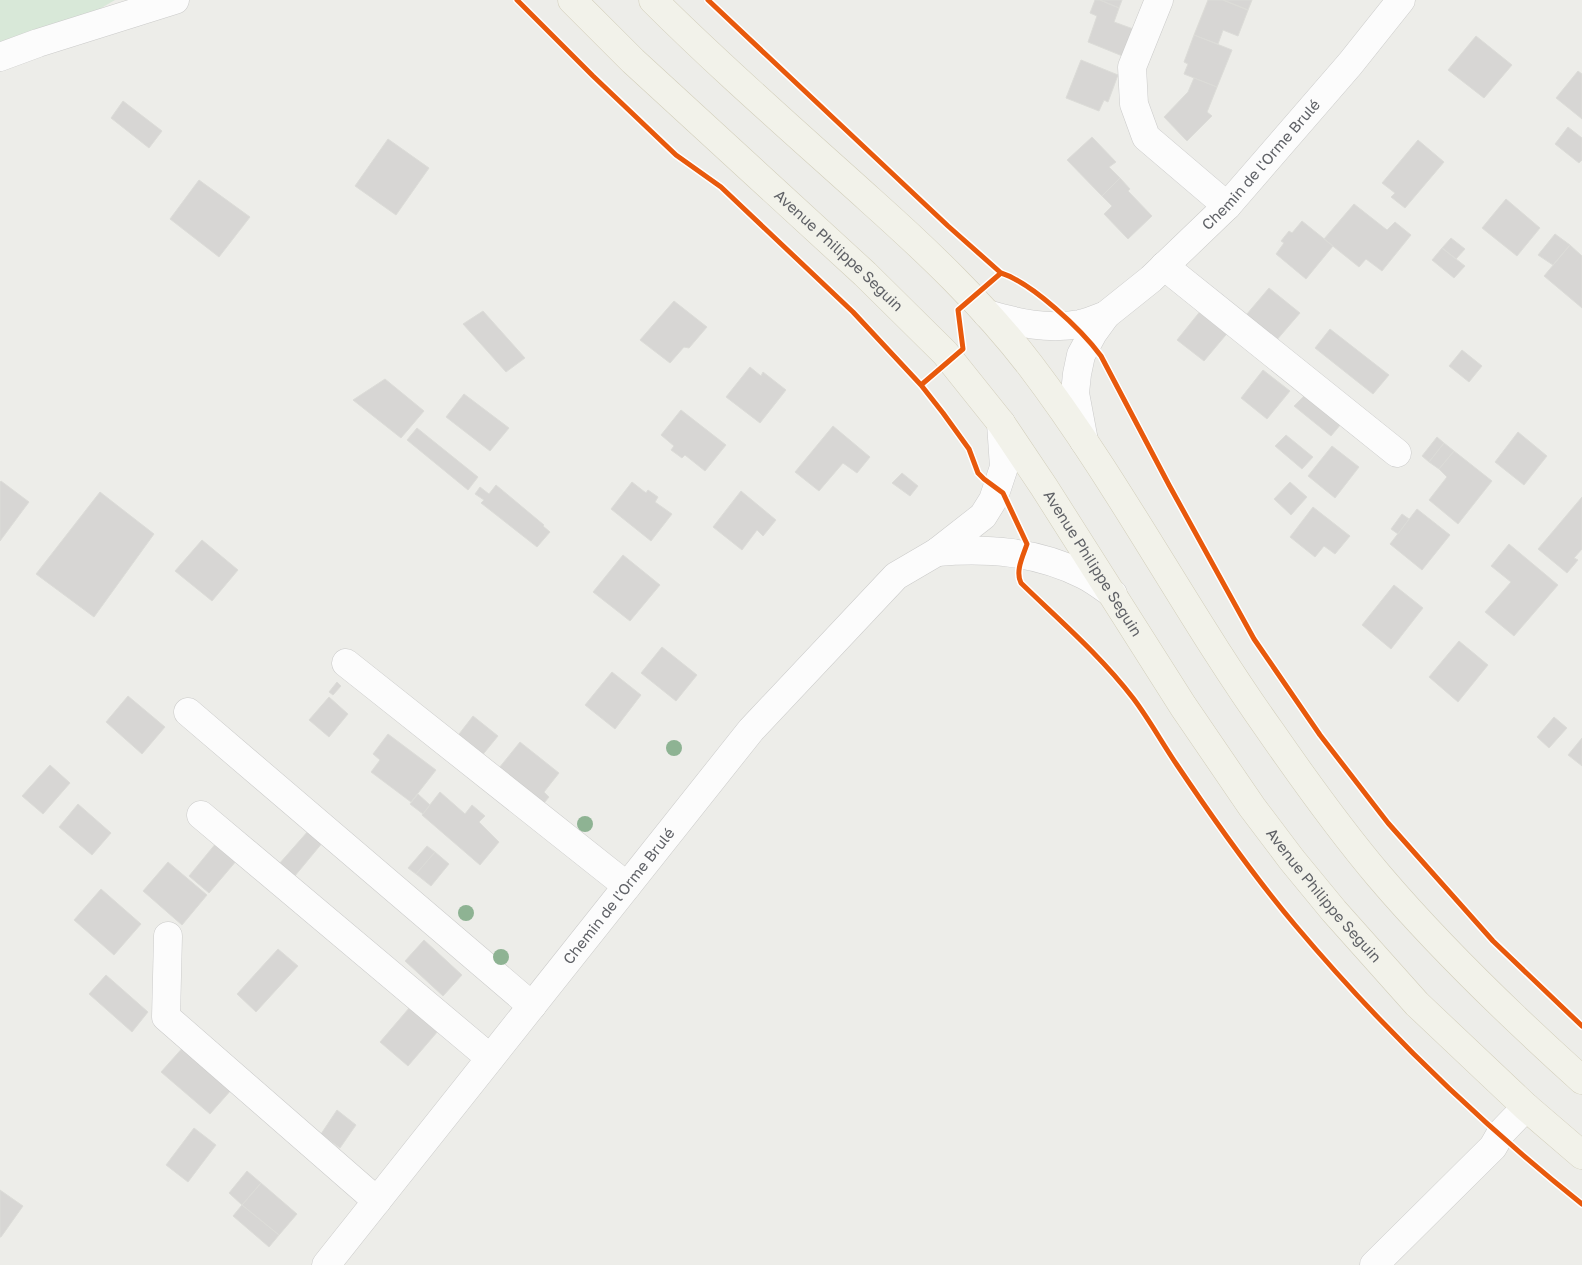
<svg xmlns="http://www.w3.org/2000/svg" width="1582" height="1265" font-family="'Golos Text',sans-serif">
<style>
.green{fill:#d8e8d8}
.building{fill:#d7d6d4;stroke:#dcdcd8}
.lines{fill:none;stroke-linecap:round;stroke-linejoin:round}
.minor-casing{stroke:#cbcbca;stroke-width:29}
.major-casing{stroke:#d2ceba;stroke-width:29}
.minor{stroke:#fcfcfc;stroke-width:28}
.major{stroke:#f2f2ea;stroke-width:28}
.cycleway-casing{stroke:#fff;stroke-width:8}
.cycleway{stroke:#e8590c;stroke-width:5}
.tree{fill:#8eb393}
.labels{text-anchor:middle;stroke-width:4.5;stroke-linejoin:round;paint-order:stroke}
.street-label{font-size:15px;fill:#5f6166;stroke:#fff}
</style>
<rect width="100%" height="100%" fill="#edede9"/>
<path class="green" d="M 0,0 L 115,0 L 0,67 Z"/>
<path class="building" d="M 1095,0 L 1100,0 L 1119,8 L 1114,22 L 1136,30 L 1125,57 L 1088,42 L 1097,16 L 1090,13 Z
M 1100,0 L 1122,0 L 1119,8 Z
M 1208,0 L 1223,0 L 1248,10 L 1238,36 L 1223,30 L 1218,44 L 1194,35 Z
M 1223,0 L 1252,0 L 1248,10 Z
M 1194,35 L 1232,50 L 1217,87 L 1184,74 L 1188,64 L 1184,62 Z
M 1476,36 L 1512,65 L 1484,98 L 1448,70 Z
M 1081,60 L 1118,75 L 1108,102 L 1104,100 L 1099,111 L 1066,98 Z
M 1578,71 L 1582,74 L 1582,119 L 1556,98 Z
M 1194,78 L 1217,87 L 1207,112 L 1212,116 L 1187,141 L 1164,117 L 1188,92 Z
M 123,101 L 162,131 L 149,148 L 111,118 Z
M 1568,127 L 1582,138 L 1582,160 L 1579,163 L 1555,144 Z
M 1092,137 L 1116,162 L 1109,167 L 1120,178 L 1102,196 L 1067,160 Z
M 388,139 L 429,168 L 396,215 L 355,186 Z
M 1418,140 L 1444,162 L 1405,208 L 1391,197 L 1395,193 L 1382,183 Z
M 1120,178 L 1130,189 L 1128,191 L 1152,216 L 1128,239 L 1104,214 L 1112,206 L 1102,196 Z
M 199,180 L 250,217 L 219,257 L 170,219 Z
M 1506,199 L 1540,228 L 1517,256 L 1482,228 Z
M 1354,204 L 1387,230 L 1395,222 L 1411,235 L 1382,271 L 1366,259 L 1359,267 L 1324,239 Z
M 1302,221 L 1333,246 L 1306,279 L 1276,254 L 1284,243 L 1281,241 L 1289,231 L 1292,233 Z
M 1555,234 L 1570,245 L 1553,265 L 1538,255 Z
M 1451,238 L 1465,249 L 1456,259 L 1442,248 Z
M 1570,245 L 1582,256 L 1582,308 L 1544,276 Z
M 1442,248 L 1465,266 L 1454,278 L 1432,260 Z
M 1269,288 L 1300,313 L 1275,342 L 1241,321 Z
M 674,301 L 707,327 L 689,348 L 684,347 L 670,363 L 640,340 Z
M 1202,309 L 1230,330 L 1204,361 L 1177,340 Z
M 483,311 L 525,358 L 506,372 L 463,324 Z
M 1330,329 L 1389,375 L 1373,394 L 1315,348 Z
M 1462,350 L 1482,366 L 1469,382 L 1449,366 Z
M 750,367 L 761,376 L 763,372 L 786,390 L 760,423 L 726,397 Z
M 1263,370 L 1290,391 L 1267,419 L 1241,398 Z
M 385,379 L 424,411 L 401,438 L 353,400 Z
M 464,394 L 509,428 L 490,451 L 446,417 Z
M 1305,395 L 1341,424 L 1331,436 L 1294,406 Z
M 681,410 L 726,445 L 705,471 L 685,455 L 682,458 L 671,450 L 674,446 L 661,435 Z
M 833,426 L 870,457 L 857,473 L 843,463 L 819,491 L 795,472 Z
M 417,428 L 478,477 L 468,490 L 407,440 Z
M 1518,432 L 1547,456 L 1524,485 L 1495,462 Z
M 1286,435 L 1313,457 L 1302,469 L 1275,446 Z
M 1437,437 L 1444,443 L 1429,462 L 1422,456 Z
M 1444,443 L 1454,451 L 1439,469 L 1429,462 Z
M 1332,446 L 1359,467 L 1335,498 L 1308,476 Z
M 1454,451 L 1492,481 L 1458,524 L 1429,500 L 1447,477 L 1439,469 Z
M 902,473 L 918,486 L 910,496 L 892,483 Z
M 1,481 L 29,502 L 0,541 L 0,482 Z
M 632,482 L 646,493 L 648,490 L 658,497 L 655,502 L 672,514 L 651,541 L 611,509 Z
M 1290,482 L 1307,497 L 1291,515 L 1274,499 Z
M 496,485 L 544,525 L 543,526 L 550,532 L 537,547 L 481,503 L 484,500 L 475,494 L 480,487 L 489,494 Z
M 741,491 L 776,520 L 763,536 L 757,530 L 742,550 L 713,527 Z
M 100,492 L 154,534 L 94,617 L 36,574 Z
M 1582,497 L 1582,549 L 1574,558 L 1578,560 L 1567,573 L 1538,549 Z
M 1313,507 L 1350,536 L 1335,554 L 1324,546 L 1315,557 L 1290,537 Z
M 1417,509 L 1450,535 L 1422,570 L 1390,544 Z
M 1402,514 L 1409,519 L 1398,534 L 1391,529 Z
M 202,540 L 238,570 L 212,601 L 175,571 Z
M 1509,544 L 1558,585 L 1514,636 L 1485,612 L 1511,582 L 1491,566 Z
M 623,555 L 660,585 L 630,621 L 593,592 Z
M 1394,585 L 1423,608 L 1391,649 L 1362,625 Z
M 1459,641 L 1488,665 L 1458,702 L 1429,677 Z
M 662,647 L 697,675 L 676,701 L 641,673 Z
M 612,672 L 641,695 L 615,729 L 585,705 Z
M 337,682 L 341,686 L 333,695 L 329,692 Z
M 128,696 L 165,727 L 142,754 L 106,722 Z
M 329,697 L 348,714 L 329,737 L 309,720 Z
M 473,716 L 498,736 L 480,758 L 456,738 Z
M 1554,717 L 1567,728 L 1549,748 L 1537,737 Z
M 388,734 L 436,770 L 411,802 L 371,772 L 380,760 L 373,754 Z
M 1582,738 L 1582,766 L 1568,755 Z
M 520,742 L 559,773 L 544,792 L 549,797 L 539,809 L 495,773 Z
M 50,765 L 70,783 L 43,814 L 22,796 Z
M 440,792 L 465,814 L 472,805 L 485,816 L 479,822 L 499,842 L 480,865 L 422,815 Z
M 418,794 L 430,805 L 423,814 L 410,804 Z
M 78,804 L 111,833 L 92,855 L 59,827 Z
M 309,830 L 323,842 L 294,877 L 279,864 Z
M 217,842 L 237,860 L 209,893 L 189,876 Z
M 427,846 L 435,852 L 416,874 L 408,868 Z
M 435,852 L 449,864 L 431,886 L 416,874 Z
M 168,862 L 207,895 L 182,925 L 143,891 Z
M 101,889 L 141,924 L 114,955 L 74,920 Z
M 424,940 L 462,975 L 443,996 L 405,961 Z
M 278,949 L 298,966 L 256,1012 L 237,994 Z
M 106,975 L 148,1012 L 132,1032 L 89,994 Z
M 410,1007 L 438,1031 L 408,1066 L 380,1042 Z
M 186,1044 L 232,1089 L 210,1114 L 161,1072 Z
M 337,1110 L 356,1125 L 340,1148 L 321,1134 Z
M 194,1128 L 216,1145 L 188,1182 L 166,1165 Z
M 247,1171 L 261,1183 L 242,1205 L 229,1193 Z
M 261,1183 L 297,1214 L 279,1235 L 242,1205 Z
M 0,1190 L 23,1206 L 1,1237 L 0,1237 Z
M 242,1205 L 279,1235 L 269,1247 L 233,1216 Z"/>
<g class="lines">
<g class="minor-casing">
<g id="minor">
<path d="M 1159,0 L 1132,67 L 1134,104 L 1146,137 L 1227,206"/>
<path d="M 0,57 L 38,43 L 175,0"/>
<path d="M 1164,266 L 1397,453"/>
<path d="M 987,314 C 1018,323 1048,330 1080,324 C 1089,322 1098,318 1106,315"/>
<path id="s1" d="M 1084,441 L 1075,393 L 1077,374 L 1081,355 L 1093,333 L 1106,315 L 1151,279 L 1227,206 L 1350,64 L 1401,0"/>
<path d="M 937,552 C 988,548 1036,551 1084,575 C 1094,580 1103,587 1113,594"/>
<path d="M 346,663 L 627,886"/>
<path d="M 188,712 L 532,1006"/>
<path d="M 201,815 L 490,1058"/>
<path d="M 168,936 L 166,1017 L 377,1201"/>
<path id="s2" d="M 326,1265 L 751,730 L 896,576 L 937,552 L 983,516 L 993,500 L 1004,467 L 1001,423"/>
<path d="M 1374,1265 L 1493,1147 L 1501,1133 L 1526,1107"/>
</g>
</g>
<g class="major-casing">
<g id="major">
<path id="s3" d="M 572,0 L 633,61 L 865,274 L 945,353 L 1001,423 L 1044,487 L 1183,706 L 1252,807 L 1292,860 L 1334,911 L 1417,1004 L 1526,1107 L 1582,1155"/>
<path d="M 653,0 C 722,69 797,134 870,200 C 927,251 983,304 1030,365 C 1119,482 1186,613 1271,732 C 1305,781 1340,830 1379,876 C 1441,949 1511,1016 1582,1080"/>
</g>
</g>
<use href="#minor" class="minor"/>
<use href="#major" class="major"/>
<g class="cycleway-casing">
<path id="cycleway" d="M 517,0 L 593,76 L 676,155 L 721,187 L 853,312 L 921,385
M 708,0 L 948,226 L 1001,273 C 1032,283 1081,329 1101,356 L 1169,485 L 1254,639 L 1320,735 L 1388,823 L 1493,941 L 1582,1026
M 1001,273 L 958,310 L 963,349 L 921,385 L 943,413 L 969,449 L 978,473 L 984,479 L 1003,493 L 1027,544 C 1023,556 1015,571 1021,583 C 1059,620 1100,655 1133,698 C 1149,719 1162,743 1177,765 C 1214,820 1252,874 1295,925 C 1381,1027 1478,1121 1582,1204"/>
</g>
<use href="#cycleway" class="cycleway"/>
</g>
<g class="tree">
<circle cx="674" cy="748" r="8"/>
<circle cx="585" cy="824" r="8"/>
<circle cx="466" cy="913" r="8"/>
<circle cx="501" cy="957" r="8"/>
</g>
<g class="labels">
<g class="street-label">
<text dy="5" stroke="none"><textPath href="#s1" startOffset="351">Chemin de l'Orme Brulé</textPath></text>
<text dy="5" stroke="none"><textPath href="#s3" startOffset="366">Avenue Philippe Seguin</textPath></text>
<text dy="5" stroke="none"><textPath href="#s3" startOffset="771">Avenue Philippe Seguin</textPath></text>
<text dy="5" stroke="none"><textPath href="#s2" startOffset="471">Chemin de l'Orme Brulé</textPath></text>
<text dy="5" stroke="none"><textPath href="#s3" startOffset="1176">Avenue Philippe Seguin</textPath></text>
</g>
</g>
</svg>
